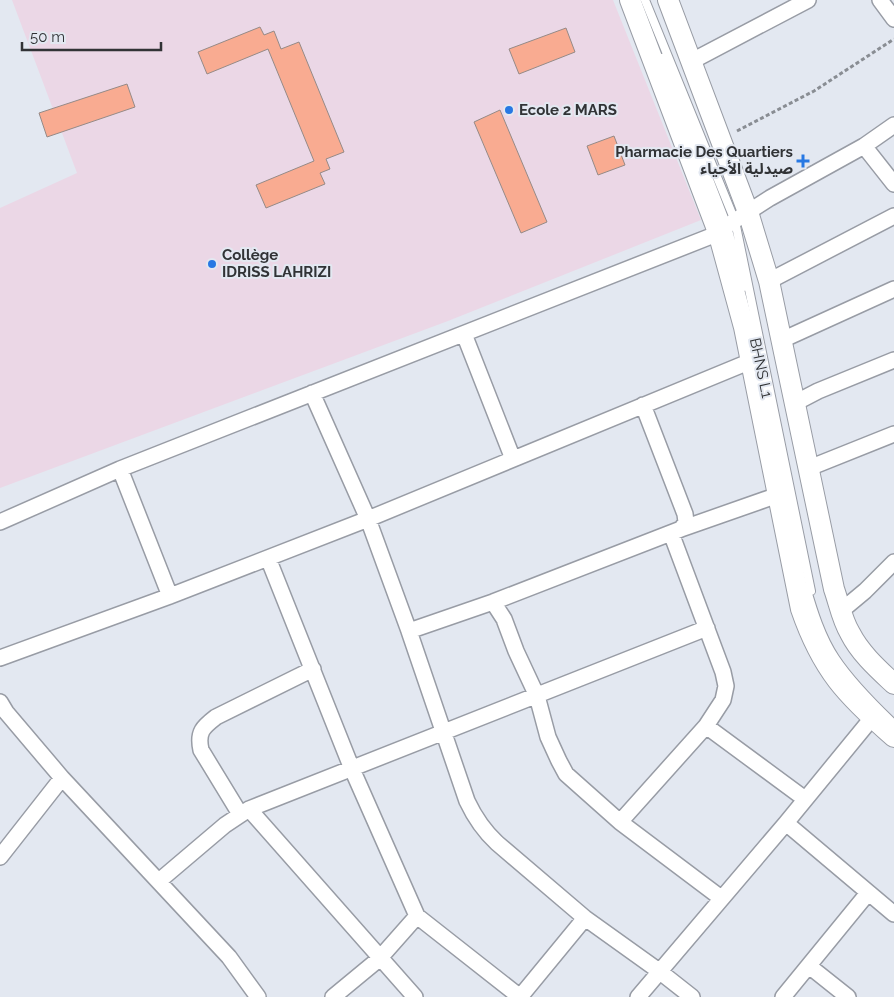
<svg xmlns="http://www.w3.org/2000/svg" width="894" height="997" font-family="Raleway,'Noto Sans Arabic',sans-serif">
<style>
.education{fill:#ebd7e6}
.building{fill:#f9ab91;stroke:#958a87}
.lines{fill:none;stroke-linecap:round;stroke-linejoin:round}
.lane-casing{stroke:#989ca5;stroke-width:10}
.street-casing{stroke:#989ca5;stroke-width:18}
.secondary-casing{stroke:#989ca5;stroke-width:22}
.path{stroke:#898d93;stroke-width:3;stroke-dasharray:4 2.5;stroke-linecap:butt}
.lane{stroke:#fff;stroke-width:8}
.street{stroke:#fff;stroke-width:15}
.secondary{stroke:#fff;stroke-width:20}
.poi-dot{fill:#2778e3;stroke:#e3e8f1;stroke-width:2}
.labels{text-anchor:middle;stroke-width:4;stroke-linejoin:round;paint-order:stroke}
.poi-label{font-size:15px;font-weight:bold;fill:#313336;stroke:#e3e8f1;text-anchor:start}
.street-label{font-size:15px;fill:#313336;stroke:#e3e8f1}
</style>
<rect width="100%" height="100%" fill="#e3e8f1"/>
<path class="education" d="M 12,0 L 613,0 L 701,220 L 448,321 L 0,488 L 0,208 L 77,173 Z"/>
<path class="building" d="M 260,27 L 264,35 L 274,31 L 281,49 L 299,42 L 344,152 L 326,159 L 330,169 L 320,173 L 325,184 L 266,208 L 256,185 L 314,161 L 268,49 L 207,74 L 198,52 Z
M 566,28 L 575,52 L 519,74 L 509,49 Z
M 127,84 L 135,107 L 47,137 L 39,113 Z
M 500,110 L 547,222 L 521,233 L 474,122 Z
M 614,136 L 625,165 L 598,175 L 587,146 Z"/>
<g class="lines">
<g class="lane-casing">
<path id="lane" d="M 645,0 L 735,221 L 811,591
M 662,58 L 727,226 L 743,287
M 806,587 C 813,611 821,637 835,658 C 851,682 873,704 894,724"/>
</g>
<g class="street-casing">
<path id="street" d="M 880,0 L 894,19
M 692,61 L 808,0
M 864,146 L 894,184
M 769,281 L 894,216
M 464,334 L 513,459
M 782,340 L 894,289
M 312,393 L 368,519 L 409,631 L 467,801 C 475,818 483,830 497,843 L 585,918 L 659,971 L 692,997
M 795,403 L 818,391 L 894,360
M 643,405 L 685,514 L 686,522 L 681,529
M 809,468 L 894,434
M 120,469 L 170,596
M 0,522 L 120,469 L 709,237 L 770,198 L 864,146 L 894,125
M 268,558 L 352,769 L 417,916 L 520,997
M 493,602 L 504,619 L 516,651 L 537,696 L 548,737 L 559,761 L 566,774 L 620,822 L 721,898
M 841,611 L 865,591 L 894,562
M 409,631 L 493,602 L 681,529 L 778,495
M 0,658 L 170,596 L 368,519 L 751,361
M 0,702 L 6,712 L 62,778 L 229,957 L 258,997
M 706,726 L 805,799
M 249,809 L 415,997
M 240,814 L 201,750 C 197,732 203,727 216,717 L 313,669
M 620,822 L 706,726 L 723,700 L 726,686 L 723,672 L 671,533
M 786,823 L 894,914
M 0,857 L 62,778
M 159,881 L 225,825 L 249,809 L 707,628
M 809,966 L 848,997
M 333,997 L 379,959 L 417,916
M 520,997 L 585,918
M 638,997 L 786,823 L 872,718
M 783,997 L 868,893"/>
</g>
<g class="secondary-casing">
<path id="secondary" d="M 630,0 L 718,232 L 744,327 L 801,609 C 822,670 846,695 894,737
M 668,0 L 748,212 L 769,281 L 834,589 C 839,603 842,620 850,633 C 860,653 878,669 894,684"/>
</g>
<path class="path" d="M 737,131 L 814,91 L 894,39"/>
<use href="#lane" class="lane"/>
<use href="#street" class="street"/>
<use href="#secondary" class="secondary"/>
</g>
<g class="poi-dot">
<circle cx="509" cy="110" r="5"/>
<path d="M800.5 153.5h5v5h5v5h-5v5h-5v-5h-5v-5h5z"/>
<circle cx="212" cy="264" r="5"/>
</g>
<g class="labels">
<g class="poi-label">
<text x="519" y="115">Ecole 2 MARS</text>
<text x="793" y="157" text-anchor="end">Pharmacie Des Quartiers<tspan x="793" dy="17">صيدلية الأحياء</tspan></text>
<text x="222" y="260">Collège<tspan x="222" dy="17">IDRISS LAHRIZI</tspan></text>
</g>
<g class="street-label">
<text transform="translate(761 368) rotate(78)" y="5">BHNS L1</text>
</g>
</g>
<path d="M22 42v8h139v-8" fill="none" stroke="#313336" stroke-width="2.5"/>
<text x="30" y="42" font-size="15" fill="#313336" stroke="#e3e8f1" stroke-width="4" paint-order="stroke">50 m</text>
</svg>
